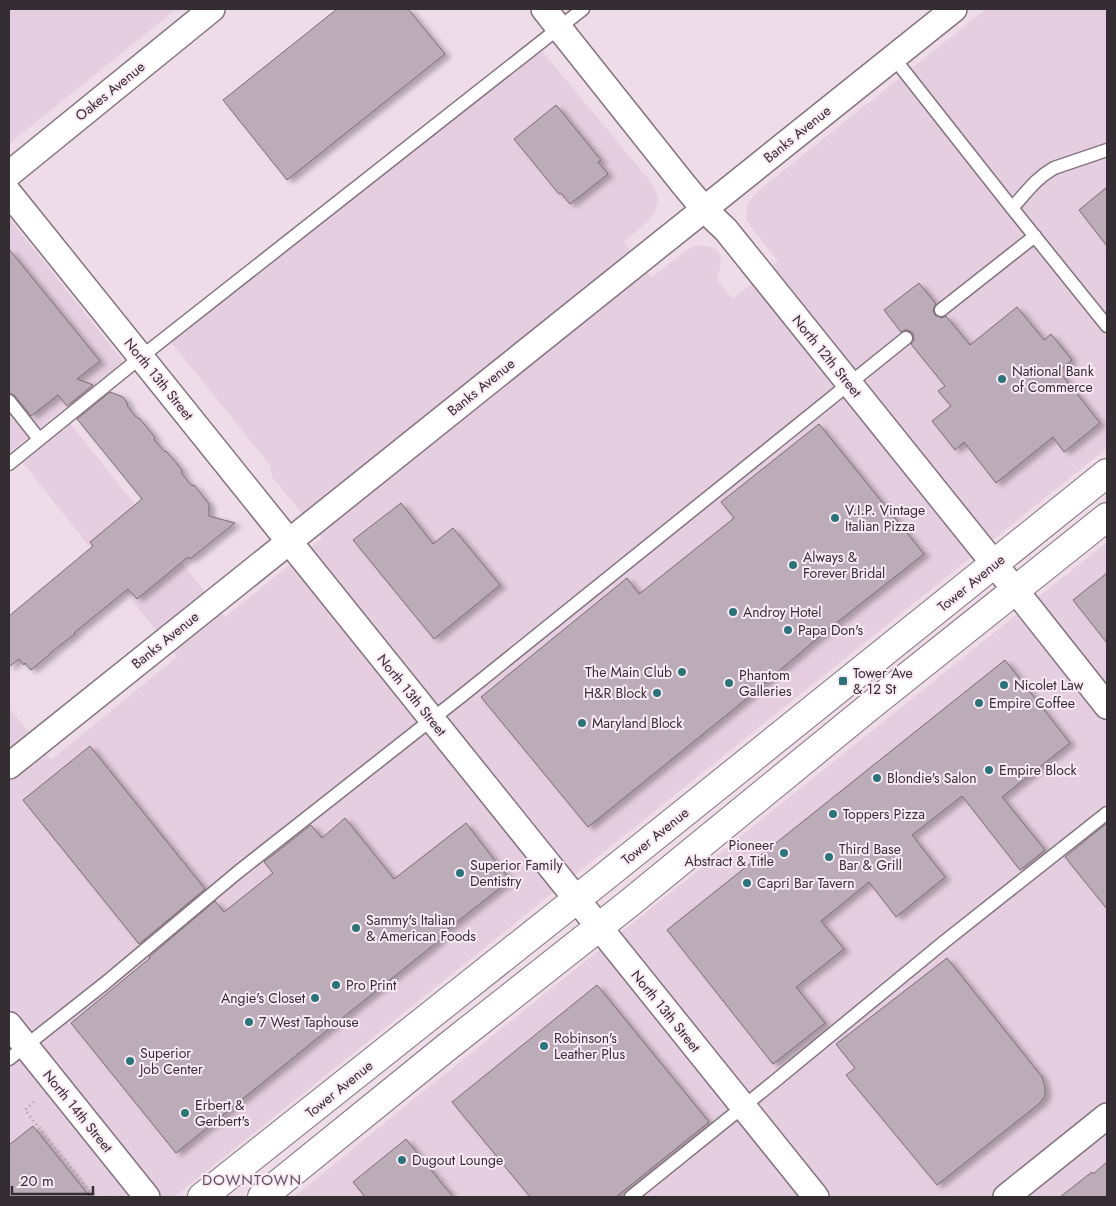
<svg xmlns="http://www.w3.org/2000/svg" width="1116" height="1206" font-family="Jost,sans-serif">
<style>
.built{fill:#e5cedf}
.building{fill:#bcacb8;stroke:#7a6b76;filter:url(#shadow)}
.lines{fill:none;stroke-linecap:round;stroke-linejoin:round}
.lane-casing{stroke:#83737f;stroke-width:15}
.street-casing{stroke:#83737f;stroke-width:28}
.primary-casing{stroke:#83737f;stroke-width:30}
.path{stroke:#a698a2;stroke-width:3;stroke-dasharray:1 4;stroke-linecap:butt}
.lane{stroke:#fff;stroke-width:12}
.street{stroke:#fff;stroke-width:25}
.primary{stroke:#fff;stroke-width:28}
.poi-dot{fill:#2b757a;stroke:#fbeaf6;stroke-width:2}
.labels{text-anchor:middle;stroke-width:4;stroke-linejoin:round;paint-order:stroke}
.street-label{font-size:14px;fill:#342d32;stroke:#fbeaf6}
.poi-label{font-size:14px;fill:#342d32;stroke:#fbeaf6;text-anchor:start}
.neighbourhood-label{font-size:15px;letter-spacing:1px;fill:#61535d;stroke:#fbeaf6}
</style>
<defs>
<filter id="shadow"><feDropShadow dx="5.5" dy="3" stdDeviation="2.5" flood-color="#0004"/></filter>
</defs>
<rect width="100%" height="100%" fill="#eedce9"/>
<path class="built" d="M 9,9 L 176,9 L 9,144 Z
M 986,9 L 1107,9 L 1107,448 L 174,1197 L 9,1197 L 9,708 L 51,760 L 177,657 L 23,463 L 70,423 L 225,617 L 322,538 L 272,477 L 270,465 L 171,342 L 476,100 L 541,50 L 650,181 L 656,192 L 658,199 L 655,211 L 648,221 L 624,242 L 651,278 L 683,253 L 692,247 L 702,245 L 714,248 L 718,252 L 720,256 L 721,264 L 717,280 L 733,299 L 778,261 L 753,230 L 747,220 L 746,214 L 748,204 L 753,197 L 762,188 Z
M 9,218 L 123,361 L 9,453 Z
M 1107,542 L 1107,1197 L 294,1197 L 414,1099 Z"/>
<path class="building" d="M 337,9 L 408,9 L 445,54 L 287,180 L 223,100 Z
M 556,105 L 601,160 L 598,162 L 608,174 L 570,204 L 561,193 L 559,194 L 514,139 Z
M 1107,187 L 1107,246 L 1079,210 Z
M 9,249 L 100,361 L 77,379 L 93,385 L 67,406 L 58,395 L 31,416 L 15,396 L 12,394 L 9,393 Z
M 919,283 L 936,304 L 934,307 L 933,311 L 935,315 L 942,318 L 946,316 L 970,345 L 1017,307 L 1044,340 L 1051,334 L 1072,360 L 1059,371 L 1100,423 L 1064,452 L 1053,437 L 996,483 L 964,442 L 955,450 L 932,421 L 951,406 L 938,391 L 945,386 L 911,344 L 914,340 L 913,333 L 908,330 L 904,330 L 901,332 L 884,310 Z
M 110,392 L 123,397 L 127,403 L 128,407 L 136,417 L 140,419 L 154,436 L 155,441 L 164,451 L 167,452 L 182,470 L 182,474 L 191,485 L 195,486 L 209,504 L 209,516 L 235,523 L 190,559 L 188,557 L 137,599 L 128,589 L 74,633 L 75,634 L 50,653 L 50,654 L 31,670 L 25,663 L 24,665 L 19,659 L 9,667 L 9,616 L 93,546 L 90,542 L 142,499 L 77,419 Z
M 819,424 L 924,554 L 826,631 L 734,709 L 588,827 L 481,697 L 627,578 L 639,594 L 734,518 L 721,502 Z
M 401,503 L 433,544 L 453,528 L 500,585 L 434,639 L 353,540 Z
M 1107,573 L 1107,643 L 1073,600 Z
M 1005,660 L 1070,743 L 1002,797 L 1045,850 L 1020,870 L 962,796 L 912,835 L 945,877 L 896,917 L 869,882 L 821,921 L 844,949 L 796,987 L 825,1023 L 773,1064 L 667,930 Z
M 90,746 L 205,889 L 139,944 L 23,800 Z
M 345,818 L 394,879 L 466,823 L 510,880 L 439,936 L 441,939 L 346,1015 L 176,1153 L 71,1023 L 150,958 L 149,957 L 215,901 L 224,912 L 273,873 L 264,862 L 311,825 L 322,838 Z
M 1107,823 L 1107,909 L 1065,857 Z
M 947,958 L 1042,1077 L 1045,1087 L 1045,1096 L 1040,1103 L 937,1185 L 846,1075 L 855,1068 L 836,1044 Z
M 597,985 L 709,1122 L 616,1197 L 530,1197 L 452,1102 Z
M 33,1126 L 90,1197 L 9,1197 L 9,1145 Z
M 406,1139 L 453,1197 L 365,1197 L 353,1182 Z
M 1107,1162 L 1107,1197 L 1060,1197 L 1092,1172 L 1093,1174 Z"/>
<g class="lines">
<g class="lane-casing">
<path id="lane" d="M 893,57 L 1012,208 L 1107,326
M 1012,208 C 1026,193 1036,178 1054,168 L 1107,150
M 941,310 L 1035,236
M 9,401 L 39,439
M 9,464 L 141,357 L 583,9
M 9,1059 L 104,984 L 238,872 L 464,694 L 906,338
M 631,1197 L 775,1081 L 944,942 L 1107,813"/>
</g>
<g class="street-casing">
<path id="street" d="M 544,9 L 684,185 L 704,209 L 726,230 L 1016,591 L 1107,706
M 9,174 L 212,9
M 9,193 L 816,1197
M 9,766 L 954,9
M 9,1025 L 147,1197
M 1006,1197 L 1107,1116"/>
</g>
<g class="primary-casing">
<path id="primary" d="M 202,1197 L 577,899 L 1107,473
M 262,1197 L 447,1047 L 627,905 L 869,707 L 1107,517"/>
</g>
<path class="path" d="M 34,1102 L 25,1110 L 94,1197
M 106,1197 L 108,1195"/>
<use href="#lane" class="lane"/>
<use href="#street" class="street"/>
<use href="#primary" class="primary"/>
</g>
<g class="poi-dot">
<circle cx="1002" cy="379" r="5"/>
<circle cx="835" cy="518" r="5"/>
<circle cx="793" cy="565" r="5"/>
<circle cx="733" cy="612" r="5"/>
<circle cx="788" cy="630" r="5"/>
<circle cx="682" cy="672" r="5"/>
<rect x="838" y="676" width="10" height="10" rx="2.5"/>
<circle cx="729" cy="683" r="5"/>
<circle cx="1004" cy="685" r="5"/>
<circle cx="657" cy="693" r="5"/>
<circle cx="979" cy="703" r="5"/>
<circle cx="582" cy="723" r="5"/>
<circle cx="989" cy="770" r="5"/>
<circle cx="877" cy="778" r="5"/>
<circle cx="833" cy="814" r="5"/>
<circle cx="784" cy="853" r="5"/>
<circle cx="829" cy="857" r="5"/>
<circle cx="460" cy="873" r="5"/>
<circle cx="747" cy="883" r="5"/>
<circle cx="356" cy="928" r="5"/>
<circle cx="336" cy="985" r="5"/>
<circle cx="315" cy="998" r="5"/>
<circle cx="249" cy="1022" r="5"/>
<circle cx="544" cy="1046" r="5"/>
<circle cx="130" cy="1061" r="5"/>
<circle cx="185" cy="1113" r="5"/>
<circle cx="402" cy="1160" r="5"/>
</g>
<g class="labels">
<g class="street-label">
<text transform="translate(110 91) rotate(-39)" y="5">Oakes Avenue</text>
<text transform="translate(797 134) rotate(-39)" y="5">Banks Avenue</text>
<text transform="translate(827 356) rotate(51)" y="5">North 12th Street</text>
<text transform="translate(159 379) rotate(51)" y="5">North 13th Street</text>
<text transform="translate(481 387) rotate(-39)" y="5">Banks Avenue</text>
<text transform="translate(971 583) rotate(-39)" y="5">Tower Avenue</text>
<text transform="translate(165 640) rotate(-39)" y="5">Banks Avenue</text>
<text transform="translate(412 695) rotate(51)" y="5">North 13th Street</text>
<text transform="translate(655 836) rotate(-39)" y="5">Tower Avenue</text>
<text transform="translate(666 1011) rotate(51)" y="5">North 13th Street</text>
<text transform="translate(339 1089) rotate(-39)" y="5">Tower Avenue</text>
<text transform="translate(78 1111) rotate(51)" y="5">North 14th Street</text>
</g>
<g class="poi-label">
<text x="1012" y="376">National Bank<tspan x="1012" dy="16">of Commerce</tspan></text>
<text x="845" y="515">V.I.P. Vintage<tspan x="845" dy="16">Italian Pizza</tspan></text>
<text x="803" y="562">Always &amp;<tspan x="803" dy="16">Forever Bridal</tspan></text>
<text x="743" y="617">Androy Hotel</text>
<text x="798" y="635">Papa Don's</text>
<text x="672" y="677" text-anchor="end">The Main Club</text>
<text x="853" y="678">Tower Ave<tspan x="853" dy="16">&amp; 12 St</tspan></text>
<text x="739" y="680">Phantom<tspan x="739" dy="16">Galleries</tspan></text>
<text x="1014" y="690">Nicolet Law</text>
<text x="647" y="698" text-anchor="end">H&amp;R Block</text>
<text x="989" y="708">Empire Coffee</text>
<text x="592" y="728">Maryland Block</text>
<text x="999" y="775">Empire Block</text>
<text x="887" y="783">Blondie's Salon</text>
<text x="843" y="819">Toppers Pizza</text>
<text x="774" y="850" text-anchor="end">Pioneer<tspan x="774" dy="16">Abstract &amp; Title</tspan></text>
<text x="839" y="854">Third Base<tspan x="839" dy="16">Bar &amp; Grill</tspan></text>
<text x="470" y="870">Superior Family<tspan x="470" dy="16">Dentistry</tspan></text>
<text x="757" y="888">Capri Bar Tavern</text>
<text x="366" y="925">Sammy's Italian<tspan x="366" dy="16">&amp; American Foods</tspan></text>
<text x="346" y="990">Pro Print</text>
<text x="305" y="1003" text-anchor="end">Angie's Closet</text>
<text x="259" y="1027">7 West Taphouse</text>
<text x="554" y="1043">Robinson's<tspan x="554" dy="16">Leather Plus</tspan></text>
<text x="140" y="1058">Superior<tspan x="140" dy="16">Job Center</tspan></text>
<text x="195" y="1110">Erbert &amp;<tspan x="195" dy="16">Gerbert's</tspan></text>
<text x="412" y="1165">Dugout Lounge</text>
</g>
<g class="neighbourhood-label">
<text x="252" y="1185">DOWNTOWN</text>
</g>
</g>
<rect width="1116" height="1206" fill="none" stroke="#342d32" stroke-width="20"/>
<path d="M12 1186v8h81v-8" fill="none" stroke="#342d32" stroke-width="2.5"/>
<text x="20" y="1186" font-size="15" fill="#342d32" stroke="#fbeaf6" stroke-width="4" paint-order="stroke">20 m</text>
</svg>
